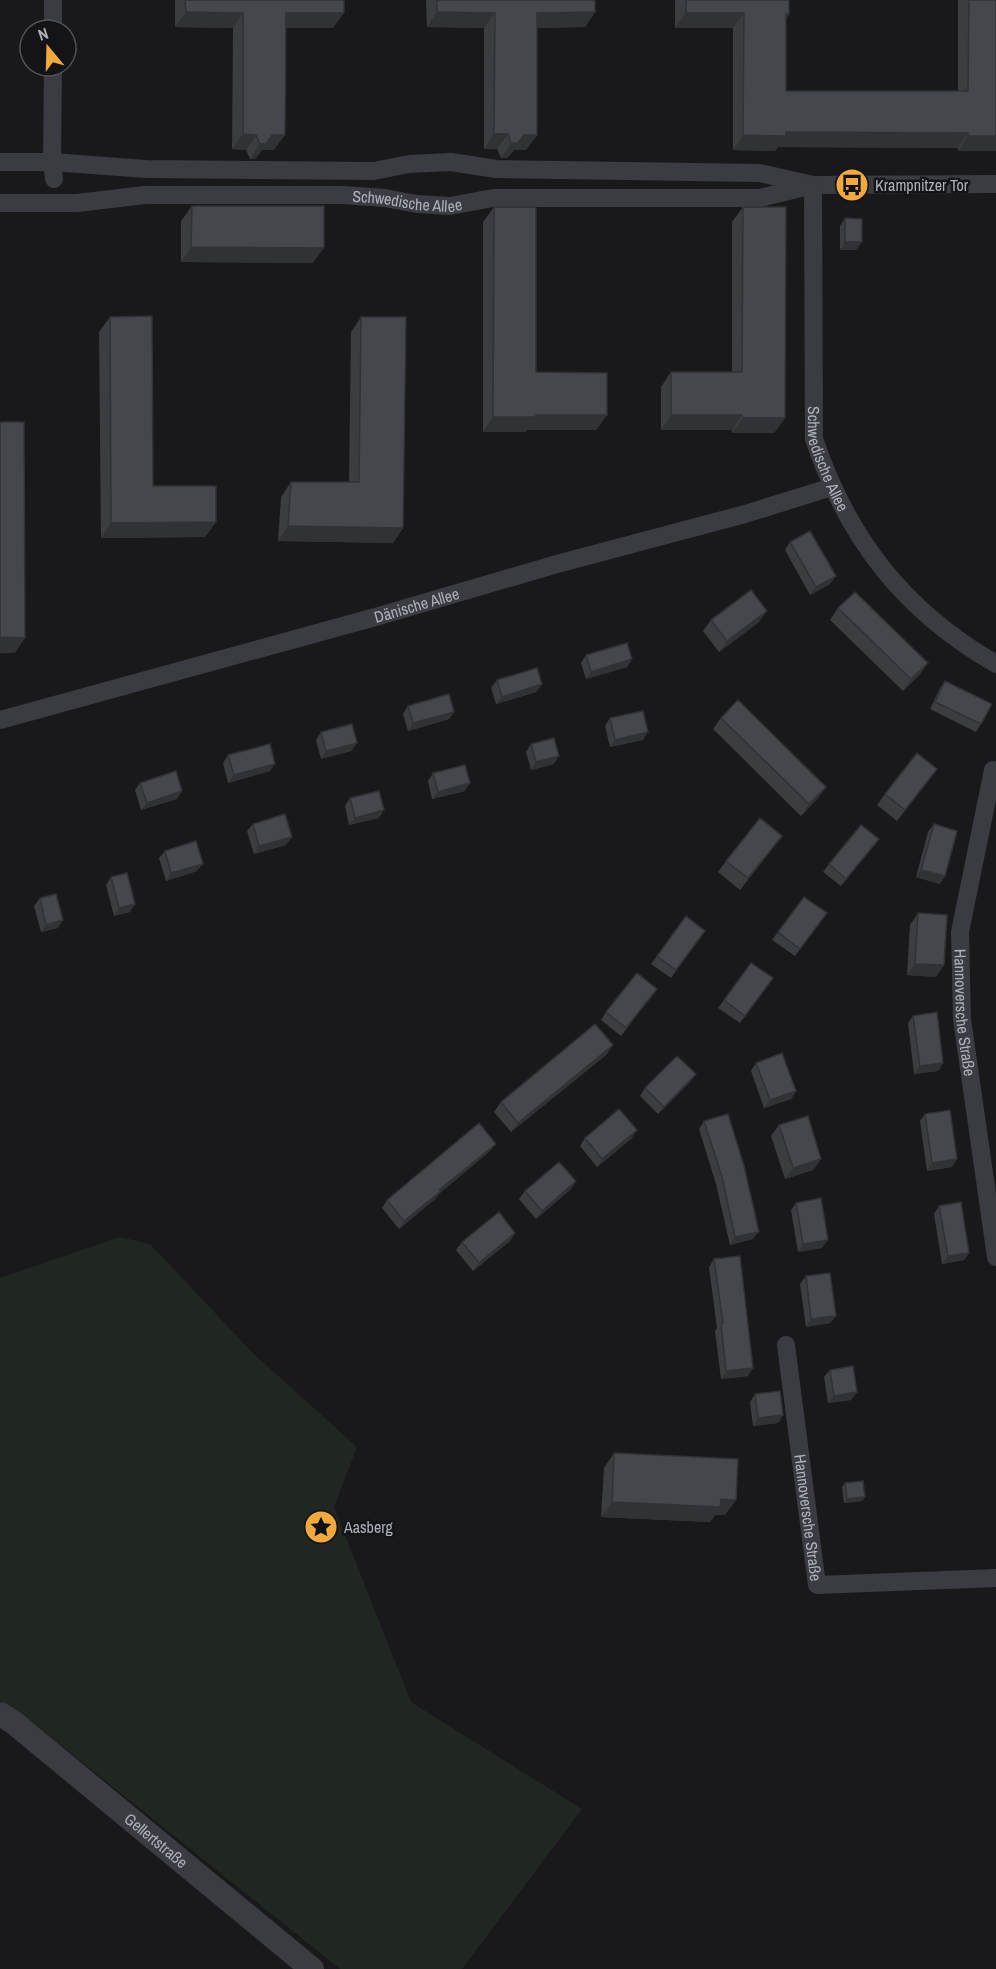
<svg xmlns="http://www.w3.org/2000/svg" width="996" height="1969" font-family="'Archivo Narrow',sans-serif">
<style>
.grass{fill:#1f2720}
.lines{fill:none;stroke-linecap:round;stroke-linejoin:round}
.minor{stroke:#3a3c41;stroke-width:18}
.tertiary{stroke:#3a3c41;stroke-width:24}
.wall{fill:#3c3d41}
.shaded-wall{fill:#313235}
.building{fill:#46474c;stroke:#313235;stroke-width:1.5}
.labels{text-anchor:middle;stroke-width:5;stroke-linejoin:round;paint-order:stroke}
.poi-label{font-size:16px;fill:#acb1bb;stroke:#141417;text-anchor:start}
.street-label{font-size:16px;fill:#acb1bb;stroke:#141417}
</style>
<rect width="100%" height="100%" fill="#19191c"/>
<path class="grass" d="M 120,1237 L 150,1244 L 253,1353 L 357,1447 L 334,1507 L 411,1702 L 582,1809 L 462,1969 L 340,1969 L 32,1722 L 0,1701 L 0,1278 Z"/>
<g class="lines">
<g class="minor">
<path d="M 53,30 L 53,0"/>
<path d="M 53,66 L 52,162 L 54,179"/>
<path d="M 0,162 L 52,162 L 146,169 L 374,171 L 409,164 L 451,162 L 496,169 L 760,173 L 813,185 L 996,184"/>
<path id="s1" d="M 813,185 L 814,439 C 848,539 904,611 996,664"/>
<path id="s2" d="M 0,203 L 77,203 L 145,195 L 343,195 L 385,198 L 417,204 L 450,206 L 493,198 L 760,198 L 809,186"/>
<path id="s3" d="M 0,720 L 379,616 L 557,564 L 745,514 L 832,487"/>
<path id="s4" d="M 993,770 L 960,932 L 962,1019 L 996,1257"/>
<path id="s5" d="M 786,1345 L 817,1585 L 996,1578"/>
</g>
<path class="tertiary" id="s6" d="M 0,1714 L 13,1722 L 312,1969"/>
</g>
<path class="wall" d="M 175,0 L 344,0 L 333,28 L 285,28 L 274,150 L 262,150 L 255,159 L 250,159 L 246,150 L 232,149 L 233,28 L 175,27 Z
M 426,0 L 595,0 L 595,12 L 585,27 L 537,28 L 537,135 L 526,150 L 514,150 L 507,158 L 501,158 L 497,149 L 484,149 L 484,28 L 427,27 Z
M 675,0 L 789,0 L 789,14 L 786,19 L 786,91 L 958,91 L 958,0 L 996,0 L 996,151 L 958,151 L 958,148 L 778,147 L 775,151 L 733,150 L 733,28 L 675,28 Z
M 192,206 L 313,263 L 181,262 L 181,221 Z
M 494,207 L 536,372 L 607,415 L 596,430 L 527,430 L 525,432 L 483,432 L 483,222 Z
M 743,207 L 785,418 L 774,433 L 732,433 L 732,430 L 661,430 L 661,387 L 671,372 L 732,372 L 732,222 Z
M 845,218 L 856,250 L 840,250 L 840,226 Z
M 110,317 L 153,486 L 216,522 L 205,537 L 101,538 L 99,332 Z
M 361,317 L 403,528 L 393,543 L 278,541 L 281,497 L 291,482 L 349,482 L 351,332 Z
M 790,542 L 830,584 L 810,595 L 785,550 Z
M 838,608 L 928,663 L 920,674 L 903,691 L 830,620 Z
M 711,620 L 759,622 L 719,652 L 703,631 Z
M 586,655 L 632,659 L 627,667 L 586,679 L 581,663 Z
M 497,680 L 542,684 L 536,692 L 496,704 L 491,688 Z
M 945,681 L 981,724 L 976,732 L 930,709 L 940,688 Z
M 408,706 L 454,712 L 449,719 L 408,731 L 403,714 Z
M 610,718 L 643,740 L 610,747 L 605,726 Z
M 721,718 L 826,787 L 818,798 L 801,816 L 713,729 Z
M 321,732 L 357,743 L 351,751 L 321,759 L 316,740 Z
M 531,744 L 554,764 L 531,770 L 526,752 Z
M 228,755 L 270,771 L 228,783 L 223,763 Z
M 937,769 L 897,821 L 877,805 L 885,794 Z
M 433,773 L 465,791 L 432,799 L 428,781 Z
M 140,783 L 182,791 L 177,799 L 141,810 L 135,790 Z
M 350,798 L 379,818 L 349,825 L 345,806 Z
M 253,824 L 286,845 L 254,854 L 247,831 Z
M 934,824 L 940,884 L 916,877 L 928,832 Z
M 782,836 L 740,890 L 718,872 L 726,861 Z
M 879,839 L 841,886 L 823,872 L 829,864 Z
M 165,851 L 197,871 L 166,881 L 159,858 Z
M 111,877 L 130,912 L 114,916 L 106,885 Z
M 804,897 L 827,913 L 795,956 L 772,940 Z
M 40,898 L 58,928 L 41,932 L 34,906 Z
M 918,913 L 944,965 L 936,977 L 907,975 L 910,925 Z
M 705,931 L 671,978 L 651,964 L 657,956 Z
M 751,963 L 773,978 L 740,1023 L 718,1008 Z
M 657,989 L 621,1036 L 601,1020 L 606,1012 Z
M 913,1016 L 943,1063 L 938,1071 L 914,1074 L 908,1023 Z
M 613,1045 L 606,1055 L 511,1132 L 494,1112 L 501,1102 Z
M 756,1063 L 796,1091 L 791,1099 L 764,1108 L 751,1071 Z
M 696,1074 L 690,1082 L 658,1114 L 640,1096 L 645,1088 Z
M 925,1114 L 952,1167 L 927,1171 L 920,1121 Z
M 704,1121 L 753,1239 L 730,1245 L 716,1184 L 699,1129 Z
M 779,1125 L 821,1159 L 813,1170 L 785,1179 L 771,1136 Z
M 585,1138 L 632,1138 L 597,1167 L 580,1146 Z
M 490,1151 L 440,1193 L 435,1199 L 399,1229 L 382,1208 L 387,1200 Z
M 576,1181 L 571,1189 L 536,1219 L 519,1199 L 525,1191 Z
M 796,1203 L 822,1248 L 798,1252 L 791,1210 Z
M 939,1206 L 969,1253 L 964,1260 L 942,1264 L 934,1214 Z
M 515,1233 L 510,1241 L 473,1271 L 456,1250 L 462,1242 Z
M 714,1259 L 748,1376 L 721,1379 L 715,1331 L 717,1328 L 709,1267 Z
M 806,1276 L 836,1316 L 830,1323 L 806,1327 L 800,1284 Z
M 830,1370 L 857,1392 L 851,1400 L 828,1403 L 824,1377 Z
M 755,1394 L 783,1415 L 778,1423 L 753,1426 L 750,1402 Z
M 614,1453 L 725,1515 L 715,1515 L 710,1522 L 601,1517 L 604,1468 Z
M 845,1483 L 865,1497 L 862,1501 L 844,1503 L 842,1487 Z"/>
<path class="shaded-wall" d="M 186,12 L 243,13 L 233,28 L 175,27 Z
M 437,12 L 495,13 L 484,28 L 427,27 Z
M 595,12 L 585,27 L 527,28 L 537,13 Z
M 286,13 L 344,13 L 333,28 L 275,28 Z
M 686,13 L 744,13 L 733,28 L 675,28 Z
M 786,132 L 968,133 L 958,148 L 778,147 L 775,151 L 733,150 L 743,135 Z
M 243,134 L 256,135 L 246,150 L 232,149 Z
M 494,134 L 508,134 L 497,149 L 484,149 Z
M 272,135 L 285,135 L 274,150 L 262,150 L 255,159 L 250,159 L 260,144 Z
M 524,135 L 537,135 L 526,150 L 514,150 L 507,158 L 501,158 L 511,143 Z
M 968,136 L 996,136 L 996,151 L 958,151 Z
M 845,242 L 862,242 L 856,250 L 840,250 Z
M 191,247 L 324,248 L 313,263 L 181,262 Z
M 536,415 L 607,415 L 596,430 L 527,430 L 525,432 L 483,432 L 493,417 Z
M 671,415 L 742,415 L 732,430 L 661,430 Z
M 743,418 L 785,418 L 774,433 L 732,433 Z
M 216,522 L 205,537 L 101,538 L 111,523 Z
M 288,526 L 403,528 L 393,543 L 278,541 Z
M 836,576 L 830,584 L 810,595 L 816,587 Z
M 767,611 L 759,622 L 719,652 L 727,641 Z
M 0,637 L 25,638 L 15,653 L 0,653 Z
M 632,659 L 627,667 L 586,679 L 591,672 Z
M 928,663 L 920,674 L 903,691 L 911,679 Z
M 542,684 L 536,692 L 496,704 L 502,697 Z
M 454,712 L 449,719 L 408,731 L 413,723 Z
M 648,732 L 643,740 L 610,747 L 615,740 Z
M 357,743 L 351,751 L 321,759 L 326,751 Z
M 559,756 L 554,764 L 531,770 L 536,762 Z
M 275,764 L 270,771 L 228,783 L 234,775 Z
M 937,769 L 929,780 L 897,821 L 905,810 Z
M 470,783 L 465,791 L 432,799 L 438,792 Z
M 826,787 L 818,798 L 801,816 L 809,804 Z
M 182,791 L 177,799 L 141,810 L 147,803 Z
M 384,810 L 379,818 L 349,825 L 355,818 Z
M 782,836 L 774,847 L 740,890 L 748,878 Z
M 292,837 L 286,845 L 254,854 L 259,846 Z
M 203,864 L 197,871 L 166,881 L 171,873 Z
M 921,870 L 945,876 L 940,884 L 916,877 Z
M 135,904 L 130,912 L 114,916 L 119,908 Z
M 63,920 L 58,928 L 41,932 L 46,925 Z
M 915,964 L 944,965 L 936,977 L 907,975 Z
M 613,1045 L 606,1055 L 511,1132 L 518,1123 Z
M 943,1063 L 938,1071 L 914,1074 L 920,1066 Z
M 696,1074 L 690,1082 L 658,1114 L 664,1107 Z
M 796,1091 L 791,1099 L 764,1108 L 770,1100 Z
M 637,1130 L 632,1138 L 597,1167 L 602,1159 Z
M 496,1144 L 490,1151 L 440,1193 L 435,1199 L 399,1229 L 404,1221 L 439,1190 Z
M 821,1159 L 813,1170 L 785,1179 L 793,1168 Z
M 957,1159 L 952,1167 L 927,1171 L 932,1163 Z
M 576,1181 L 571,1189 L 536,1219 L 542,1211 Z
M 759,1232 L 753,1239 L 730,1245 L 735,1237 Z
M 515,1233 L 510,1241 L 473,1271 L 479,1263 Z
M 828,1240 L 822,1248 L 798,1252 L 803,1244 Z
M 969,1253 L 964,1260 L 942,1264 L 948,1256 Z
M 836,1316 L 830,1323 L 806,1327 L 811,1319 Z
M 753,1368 L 748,1376 L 721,1379 L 726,1371 Z
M 857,1392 L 851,1400 L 828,1403 L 834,1396 Z
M 783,1415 L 778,1423 L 753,1426 L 758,1418 Z
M 865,1497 L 862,1501 L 844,1503 L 847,1499 Z
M 721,1499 L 736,1500 L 725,1515 L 715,1515 L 710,1522 L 601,1517 L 612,1502 Z"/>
<path class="building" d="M 185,0 L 344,0 L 344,13 L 286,13 L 285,135 L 272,135 L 266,144 L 260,144 L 256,135 L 243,134 L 243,13 L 186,12 Z
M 437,0 L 595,0 L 595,12 L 537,13 L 537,135 L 524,135 L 518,143 L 511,143 L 508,134 L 494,134 L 495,13 L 437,12 Z
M 686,0 L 789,0 L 789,14 L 786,14 L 786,91 L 968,91 L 969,0 L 996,0 L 996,136 L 968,136 L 968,133 L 786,132 L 786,136 L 743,135 L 744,13 L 686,13 Z
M 192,206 L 324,206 L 324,248 L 191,247 Z
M 494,207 L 536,207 L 536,372 L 607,373 L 607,415 L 536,415 L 536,417 L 493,417 Z
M 743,207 L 786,207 L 785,418 L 743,418 L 742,415 L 671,415 L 671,372 L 742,372 Z
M 845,218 L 862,219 L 862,242 L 845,242 Z
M 152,316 L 153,486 L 216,486 L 216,522 L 111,523 L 110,317 Z
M 361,317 L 406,317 L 403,528 L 288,526 L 291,482 L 359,482 Z
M 0,422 L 24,422 L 25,638 L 0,637 Z
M 810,531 L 836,576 L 816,587 L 790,542 Z
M 751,590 L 767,611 L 727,641 L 711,620 Z
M 855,592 L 928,663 L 911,679 L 838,608 Z
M 627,643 L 632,659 L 591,672 L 586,655 Z
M 537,668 L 542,684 L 502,697 L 497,680 Z
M 945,681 L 992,704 L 981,724 L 935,702 Z
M 449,694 L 454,712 L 413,723 L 408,706 Z
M 738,700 L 826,787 L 809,804 L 721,718 Z
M 643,711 L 648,732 L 615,740 L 610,718 Z
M 352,724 L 357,743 L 326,751 L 321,732 Z
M 554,738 L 559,756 L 536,762 L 531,744 Z
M 270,744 L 275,764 L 234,775 L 228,755 Z
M 917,753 L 937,769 L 905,810 L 885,794 Z
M 465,765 L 470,783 L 438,792 L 433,773 Z
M 176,771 L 182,791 L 147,803 L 140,783 Z
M 379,791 L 384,810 L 355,818 L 350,798 Z
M 285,814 L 292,837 L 259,846 L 253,824 Z
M 760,818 L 782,836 L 748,878 L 726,861 Z
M 934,824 L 957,831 L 945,876 L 921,870 Z
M 861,825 L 879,839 L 846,879 L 829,864 Z
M 196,841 L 203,864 L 171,873 L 165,851 Z
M 127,873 L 135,904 L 119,908 L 111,877 Z
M 56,894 L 63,920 L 46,925 L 40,898 Z
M 804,897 L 827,913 L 800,949 L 778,932 Z
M 918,913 L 947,915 L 944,965 L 915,964 Z
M 686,916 L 705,931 L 676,970 L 657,956 Z
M 751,963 L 773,978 L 745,1016 L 724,1000 Z
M 637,973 L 657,989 L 626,1028 L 606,1012 Z
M 937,1012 L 943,1063 L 920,1066 L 913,1016 Z
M 595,1024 L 613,1045 L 518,1123 L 501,1102 Z
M 782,1053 L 796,1091 L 770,1100 L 756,1063 Z
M 677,1056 L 696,1074 L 664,1107 L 645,1088 Z
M 619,1109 L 637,1130 L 602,1159 L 585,1138 Z
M 950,1110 L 957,1159 L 932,1163 L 925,1114 Z
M 728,1114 L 744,1166 L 759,1232 L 735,1237 L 722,1177 L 704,1121 Z
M 808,1116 L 821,1159 L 793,1168 L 779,1125 Z
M 479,1123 L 496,1144 L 439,1190 L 441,1191 L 404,1221 L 387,1200 Z
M 559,1162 L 576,1181 L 542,1211 L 525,1191 Z
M 821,1198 L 828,1240 L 803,1244 L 796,1203 Z
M 961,1202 L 969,1253 L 948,1256 L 939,1206 Z
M 499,1212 L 515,1233 L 479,1263 L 462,1242 Z
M 740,1256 L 753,1368 L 726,1371 L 721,1324 L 723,1323 L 714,1259 Z
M 830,1273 L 836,1316 L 811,1319 L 806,1276 Z
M 853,1366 L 857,1392 L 834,1396 L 830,1370 Z
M 780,1391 L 783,1415 L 758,1418 L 755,1394 Z
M 614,1453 L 738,1459 L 736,1500 L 721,1499 L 720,1507 L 612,1502 Z
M 863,1481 L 865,1497 L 847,1499 L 845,1483 Z"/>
<defs>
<g id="bus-disc" transform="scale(1.725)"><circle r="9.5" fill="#f1a93c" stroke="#141417"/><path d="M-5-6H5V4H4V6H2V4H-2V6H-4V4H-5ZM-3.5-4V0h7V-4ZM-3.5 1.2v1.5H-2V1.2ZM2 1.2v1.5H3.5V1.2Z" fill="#111"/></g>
<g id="sight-disc" transform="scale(1.725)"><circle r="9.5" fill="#f1a93c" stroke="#141417"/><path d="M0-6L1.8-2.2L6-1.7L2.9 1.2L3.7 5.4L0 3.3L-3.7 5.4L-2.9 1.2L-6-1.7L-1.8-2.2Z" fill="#111"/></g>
</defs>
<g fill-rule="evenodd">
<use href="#bus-disc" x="852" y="185"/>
<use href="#sight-disc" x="321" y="1527"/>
</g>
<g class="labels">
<g class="poi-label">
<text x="875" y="191">Krampnitzer Tor</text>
<text x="344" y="1533">Aasberg</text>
</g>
<g class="street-label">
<text dy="6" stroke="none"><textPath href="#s2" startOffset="408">Schwedische Allee</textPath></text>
<text dy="6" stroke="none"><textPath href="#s1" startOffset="276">Schwedische Allee</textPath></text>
<text dy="6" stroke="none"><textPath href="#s3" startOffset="432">Dänische Allee</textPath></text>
<text dy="6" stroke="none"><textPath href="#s4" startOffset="246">Hannoversche Straße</textPath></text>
<text dy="6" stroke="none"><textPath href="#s5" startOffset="174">Hannoversche Straße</textPath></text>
<text dy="6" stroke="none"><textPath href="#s6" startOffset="201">Gellertstraße</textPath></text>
</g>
</g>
<g transform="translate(48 48) rotate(341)"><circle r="28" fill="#141417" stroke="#515359" stroke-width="1.5"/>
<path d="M0-4.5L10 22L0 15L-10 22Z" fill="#f1a93c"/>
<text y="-9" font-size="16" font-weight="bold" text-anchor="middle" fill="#acb1bb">N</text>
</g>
</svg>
